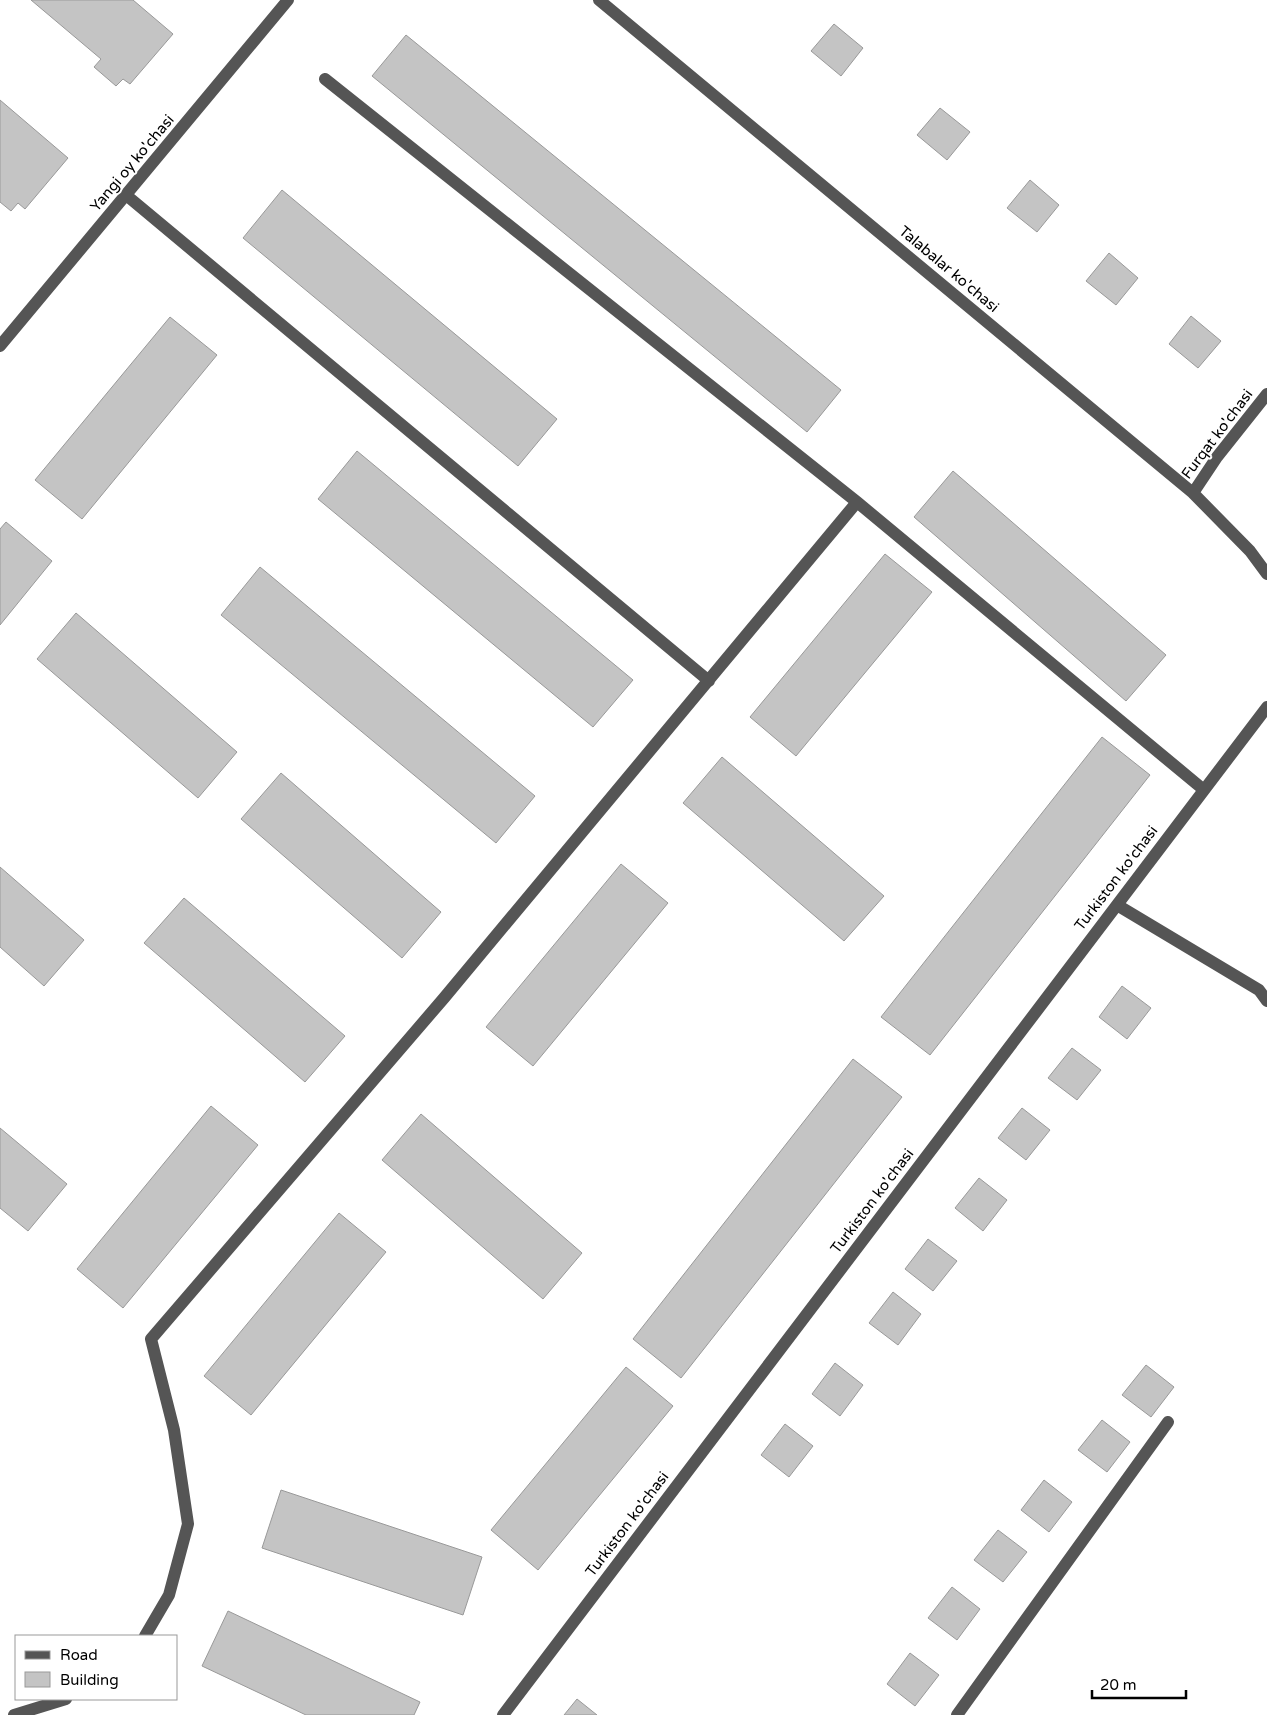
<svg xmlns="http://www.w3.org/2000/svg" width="1267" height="1715" font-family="'Varela Round',sans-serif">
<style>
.building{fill:#c4c4c4;stroke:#999}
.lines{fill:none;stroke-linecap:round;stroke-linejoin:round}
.minor{stroke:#555;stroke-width:12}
.labels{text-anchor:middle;stroke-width:4;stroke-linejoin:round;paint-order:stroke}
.street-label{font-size:15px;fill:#000;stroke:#fff}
</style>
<rect width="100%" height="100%" fill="#fff"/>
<path class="building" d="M 31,0 L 133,0 L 173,34 L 130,84 L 123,79 L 116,86 L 94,67 L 101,59 Z
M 834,24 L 863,48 L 841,76 L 811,51 Z
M 406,35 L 841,390 L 807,432 L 372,76 Z
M 0,100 L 68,158 L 25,209 L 18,203 L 11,211 L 0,202 Z
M 940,108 L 970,132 L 947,160 L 917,135 Z
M 1030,180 L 1059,205 L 1037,232 L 1007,208 Z
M 282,190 L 557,419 L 518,466 L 243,238 Z
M 1109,253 L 1138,278 L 1116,305 L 1086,281 Z
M 1191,316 L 1221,341 L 1198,368 L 1169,344 Z
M 170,317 L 217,355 L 82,519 L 35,480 Z
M 357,451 L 633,680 L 593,727 L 318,499 Z
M 953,471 L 1166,655 L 1126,701 L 914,517 Z
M 6,522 L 52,561 L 0,625 L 0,529 Z
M 885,554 L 932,592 L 796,756 L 750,717 Z
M 260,567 L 535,796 L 496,843 L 221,615 Z
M 76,613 L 237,752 L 198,798 L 37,659 Z
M 1102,737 L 1150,775 L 930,1055 L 881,1017 Z
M 722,757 L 884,896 L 844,941 L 683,803 Z
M 281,773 L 441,912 L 402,958 L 241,819 Z
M 621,864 L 668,903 L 533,1066 L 486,1027 Z
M 0,867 L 84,940 L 44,986 L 0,947 Z
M 184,898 L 345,1036 L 305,1082 L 144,943 Z
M 1122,986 L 1151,1008 L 1127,1039 L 1099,1017 Z
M 1072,1048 L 1101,1070 L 1077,1100 L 1048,1078 Z
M 853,1059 L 902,1097 L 681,1378 L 633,1339 Z
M 211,1106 L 258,1145 L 123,1308 L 77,1269 Z
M 1022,1108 L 1050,1130 L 1026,1160 L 998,1138 Z
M 421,1114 L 582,1253 L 543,1299 L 382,1160 Z
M 0,1128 L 67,1184 L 28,1231 L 0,1208 Z
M 979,1178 L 1007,1200 L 983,1231 L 955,1208 Z
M 339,1213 L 386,1252 L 251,1415 L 204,1376 Z
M 928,1239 L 957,1261 L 933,1291 L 905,1269 Z
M 893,1292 L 921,1314 L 898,1345 L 869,1323 Z
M 835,1363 L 863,1385 L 840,1416 L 812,1394 Z
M 1146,1365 L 1174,1387 L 1151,1417 L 1122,1395 Z
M 626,1367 L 673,1406 L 538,1570 L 491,1530 Z
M 1102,1420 L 1130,1442 L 1107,1472 L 1078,1450 Z
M 785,1424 L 813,1446 L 789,1477 L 761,1455 Z
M 1044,1480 L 1072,1502 L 1049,1532 L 1021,1510 Z
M 281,1490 L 482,1557 L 463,1615 L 262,1548 Z
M 998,1530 L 1027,1552 L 1003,1582 L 974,1560 Z
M 952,1587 L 980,1609 L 957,1640 L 928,1618 Z
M 228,1611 L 420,1702 L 414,1715 L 306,1715 L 202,1666 Z
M 910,1653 L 939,1675 L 915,1706 L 887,1684 Z
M 577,1699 L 597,1715 L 564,1715 Z"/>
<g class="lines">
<path class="minor" d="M 599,0 L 1193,493 L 1250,551 L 1267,574
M 325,79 L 857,502 L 1204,790
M 126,195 L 709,681
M 0,346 L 288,0
M 1193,493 L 1217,457 L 1267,394
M 1117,905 L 1259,990 L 1267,1001
M 145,1636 L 169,1595 L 188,1524 L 174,1430 L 151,1339 L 444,998 L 857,502
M 14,1715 L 66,1699
M 503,1715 L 1267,707
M 957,1715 L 1168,1422"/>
</g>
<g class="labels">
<g class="street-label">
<text transform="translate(132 163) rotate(-50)" y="5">Yangi oy ko'chasi</text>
<text transform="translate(949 269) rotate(40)" y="5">Talabalar ko'chasi</text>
<text transform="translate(1217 434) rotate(-53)" y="5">Furqat ko'chasi</text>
<text transform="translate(1116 878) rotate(-53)" y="5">Turkiston ko'chasi</text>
<text transform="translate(872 1201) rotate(-53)" y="5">Turkiston ko'chasi</text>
<text transform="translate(627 1524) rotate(-53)" y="5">Turkiston ko'chasi</text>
</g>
</g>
<rect x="15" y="1635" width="162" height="65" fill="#ffffff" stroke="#999999"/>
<rect x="25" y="1651" width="25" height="8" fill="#555555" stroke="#999999"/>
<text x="60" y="1660" font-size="15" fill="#000000">Road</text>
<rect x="25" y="1672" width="25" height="15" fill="#c4c4c4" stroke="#999999"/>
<text x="60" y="1685" font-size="15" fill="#000000">Building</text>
<path d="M1092 1690v8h94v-8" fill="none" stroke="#000000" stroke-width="2.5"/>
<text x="1100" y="1690" font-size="15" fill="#000000" stroke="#ffffff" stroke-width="4" paint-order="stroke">20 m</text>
</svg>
